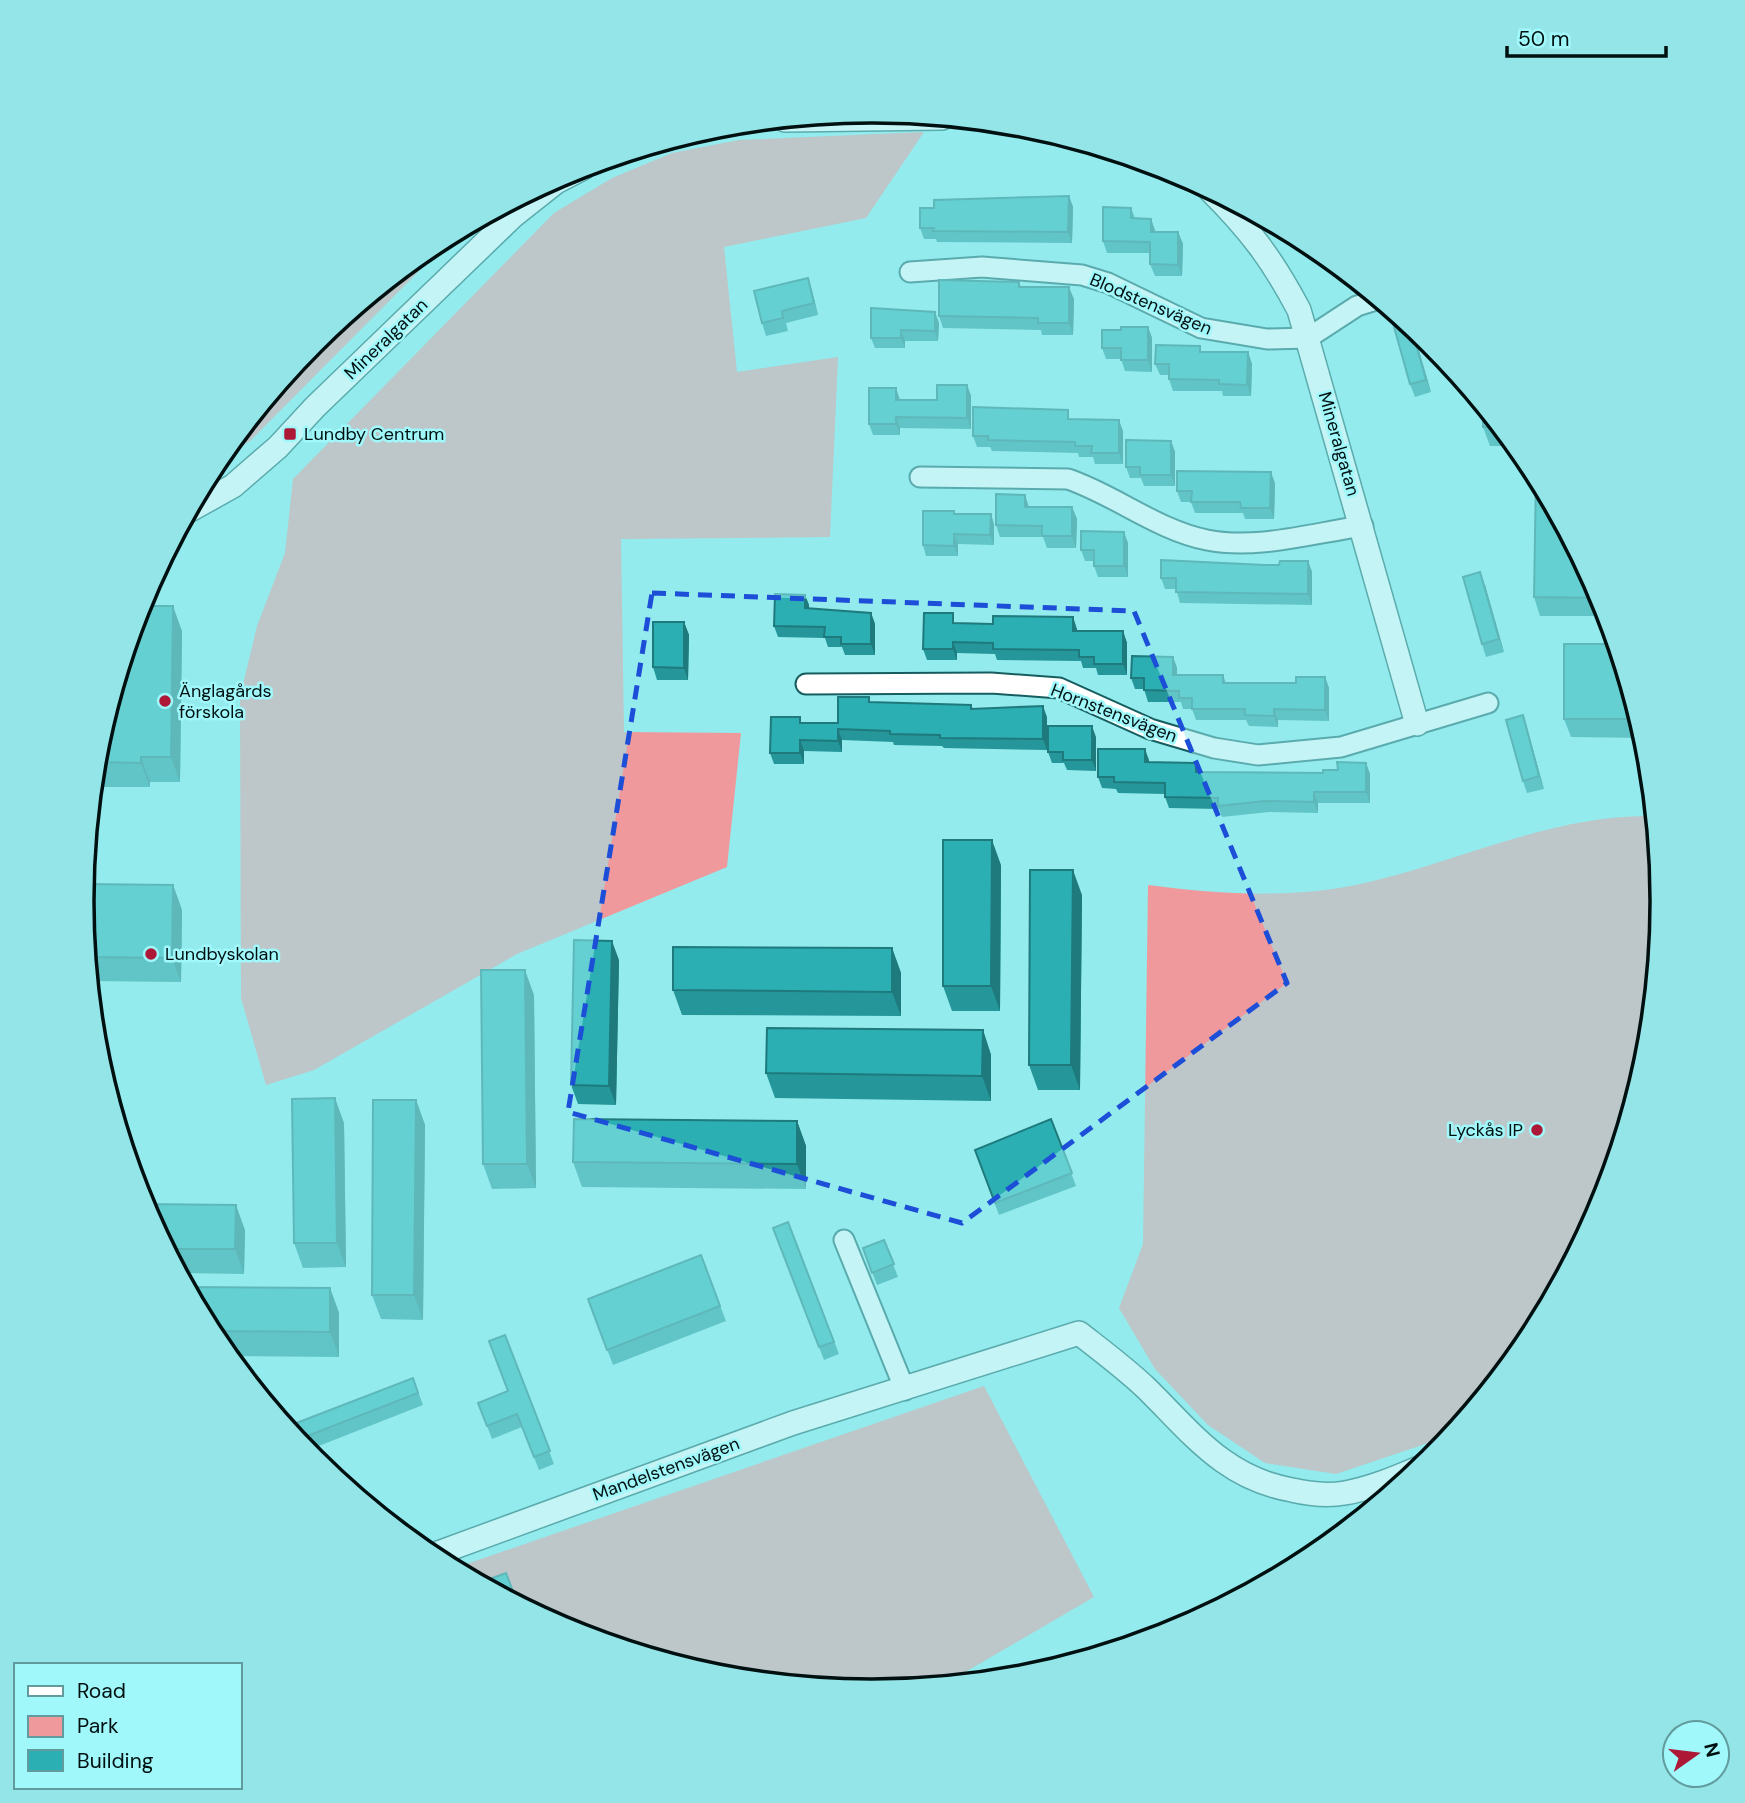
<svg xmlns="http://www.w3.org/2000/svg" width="1745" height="1803" font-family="'DM Sans',sans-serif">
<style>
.green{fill:#f0999c}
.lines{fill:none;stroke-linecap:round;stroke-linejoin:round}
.minor-casing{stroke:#165d5f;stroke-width:23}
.tertiary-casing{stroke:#165d5f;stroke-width:26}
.minor{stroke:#fff;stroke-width:19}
.tertiary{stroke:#fff;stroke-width:23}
.wall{fill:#259699}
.shaded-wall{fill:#1e7a7d}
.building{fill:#2bafb2;stroke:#1e7a7d;stroke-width:2}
.marked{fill:none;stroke:#1d4ed8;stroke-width:5;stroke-dasharray:14 9;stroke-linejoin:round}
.poi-dot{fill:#ad1836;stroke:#a1f8fa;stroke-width:2.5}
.labels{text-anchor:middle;stroke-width:5;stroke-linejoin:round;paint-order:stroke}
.street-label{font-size:18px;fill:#001011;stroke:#a1f8fa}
.poi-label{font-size:18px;fill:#001011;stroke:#a1f8fa;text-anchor:start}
.rim{fill:none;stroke:#001011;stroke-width:3.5}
</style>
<rect width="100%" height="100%" fill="#94ebed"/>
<path class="green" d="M 924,132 L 866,218 L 724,247 L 737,372 L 838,357 L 830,537 L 621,539 L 624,732 L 741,733 L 727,867 L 517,954 L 314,1070 L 266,1085 L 241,998 L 240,697 L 257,626 L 285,553 L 293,479 L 554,213 L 612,178 L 672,153 L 739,140 Z
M 469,225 L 420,270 L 250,441 L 216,461 L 314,342 L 434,244 Z
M 1654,816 L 1663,902 L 1647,1056 L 1602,1204 L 1529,1341 L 1452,1435 L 1336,1474 L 1265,1463 L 1208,1425 L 1155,1369 L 1119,1308 L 1143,1244 L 1148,885 C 1227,895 1303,900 1381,879 C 1471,856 1559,814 1654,816 Z
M 984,1386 L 1094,1597 L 943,1685 L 872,1692 L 718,1676 L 570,1631 L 452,1569 Z"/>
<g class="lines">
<g class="minor-casing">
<path id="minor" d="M 910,272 L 982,267 L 1082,275 L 1108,283 L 1201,328 L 1267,339 L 1308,338 L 1357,306 L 1376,300
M 920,477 L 1068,479 C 1115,495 1157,530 1207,540 C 1257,550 1313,533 1363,526
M 806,684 L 991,683 L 1059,688 L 1150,729 L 1214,748 L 1258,755 L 1341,747 L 1488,703
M 844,1240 L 905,1390"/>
</g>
<g class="tertiary-casing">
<path id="tertiary" d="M 785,120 L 942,118
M 1210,190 C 1250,230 1272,259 1299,310 L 1417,724
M 190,510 L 233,486 L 278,447 L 315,407 L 513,216 L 556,182 L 583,168
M 430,1556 L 793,1423 L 1079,1333 C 1102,1351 1125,1368 1146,1388 C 1192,1433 1224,1478 1292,1490 C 1309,1494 1327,1496 1345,1493 C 1373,1488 1400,1476 1426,1465"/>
</g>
<use href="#minor" class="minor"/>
<use href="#tertiary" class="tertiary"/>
</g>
<path class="wall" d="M 1069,196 L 1073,207 L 1072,243 L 937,242 L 936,239 L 924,239 L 920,228 L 934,208 Z
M 1131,208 L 1135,218 L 1151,219 L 1155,232 L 1178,232 L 1183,244 L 1182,276 L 1155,276 L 1150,264 L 1150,253 L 1107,253 L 1103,241 Z
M 808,278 L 812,291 L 818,315 L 786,323 L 788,331 L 766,336 L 762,323 Z
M 1019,282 L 1021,287 L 1074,299 L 1073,335 L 1042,335 L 1041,330 L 943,328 L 939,316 Z
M 1397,315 L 1412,327 L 1431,392 L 1415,397 L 1410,384 Z
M 939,323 L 938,341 L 905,341 L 905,348 L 875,348 L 871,338 Z
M 1148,327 L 1152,338 L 1152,372 L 1125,371 L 1121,359 L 1106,359 L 1102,348 L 1121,330 Z
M 1202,352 L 1248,352 L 1252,364 L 1251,396 L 1223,396 L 1222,391 L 1173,391 L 1169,379 L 1169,375 L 1160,375 L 1155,364 Z
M 967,385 L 971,396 L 971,429 L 900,428 L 900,435 L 873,435 L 869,424 L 900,400 L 937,400 Z
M 1483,406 L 1516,446 L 1490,446 L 1483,427 Z
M 1071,419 L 1123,431 L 1123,464 L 1095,464 L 1093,457 L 1079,457 L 1078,453 L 992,451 L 990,447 L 977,447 L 973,436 Z
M 1171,441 L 1175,452 L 1175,486 L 1144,486 L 1141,478 L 1130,478 L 1126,467 Z
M 1536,474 L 1603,599 L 1608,616 L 1540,616 L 1534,597 Z
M 1275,483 L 1274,519 L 1245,519 L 1243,513 L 1195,513 L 1191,502 L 1181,502 L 1177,491 Z
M 1029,507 L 1072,507 L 1077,519 L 1076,548 L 1047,548 L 1043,537 L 1000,537 L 996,525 Z
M 954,511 L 955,514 L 991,514 L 994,525 L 994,545 L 958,544 L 958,556 L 926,556 L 923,545 Z
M 1128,543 L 1128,577 L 1098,577 L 1094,566 L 1094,561 L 1085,561 L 1081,550 Z
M 1308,561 L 1312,572 L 1312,605 L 1180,603 L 1176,589 L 1165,589 L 1161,578 L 1265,565 L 1279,565 Z
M 1485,585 L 1504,652 L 1486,657 L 1482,644 Z
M 805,595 L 809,605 L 809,609 L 871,613 L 875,624 L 875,655 L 845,655 L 842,647 L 828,647 L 825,638 L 778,637 L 774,626 Z
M 146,606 L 182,631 L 180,782 L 150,782 L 150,787 L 94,787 L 98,747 Z
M 1073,617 L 1077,631 L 1123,631 L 1127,643 L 1127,675 L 1098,675 L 1096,668 L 1083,668 L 1081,661 L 997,660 L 995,654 L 957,653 L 957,660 L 927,660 L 923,649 L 957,623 L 993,624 Z
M 684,622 L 689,635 L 688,680 L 657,680 L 653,667 Z
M 1616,644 L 1645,738 L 1571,737 L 1564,719 Z
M 1173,657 L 1177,668 L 1177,675 L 1223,675 L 1226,683 L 1296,683 L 1325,677 L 1329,688 L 1329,721 L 1278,720 L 1278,727 L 1249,726 L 1246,720 L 1196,720 L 1192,709 L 1183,709 L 1181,702 L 1148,702 L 1144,689 L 1135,689 L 1131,678 Z
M 869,697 L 870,702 L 971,705 L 973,709 L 1047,717 L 1047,750 L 944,748 L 942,746 L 894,745 L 893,742 L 842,740 L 842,752 L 804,751 L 804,764 L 774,764 L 770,753 L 802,723 L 838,723 Z
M 1523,715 L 1527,728 L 1544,789 L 1527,793 L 1523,781 Z
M 1096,737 L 1096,771 L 1067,770 L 1064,763 L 1052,763 L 1048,752 Z
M 1145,749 L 1149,763 L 1196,763 L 1199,772 L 1323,773 L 1366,763 L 1370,774 L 1370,803 L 1318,803 L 1318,813 L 1269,812 L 1222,817 L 1219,809 L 1169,808 L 1165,797 L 1165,794 L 1118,793 L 1116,789 L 1102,788 L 1098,777 Z
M 1001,865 L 1000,1011 L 952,1011 L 943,986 Z
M 173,885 L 182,910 L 181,982 L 90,981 L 82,901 Z
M 1082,895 L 1080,1090 L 1038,1090 L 1029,1065 Z
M 892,948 L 901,973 L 901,1016 L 682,1015 L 673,990 Z
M 619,960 L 616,1105 L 578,1104 L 571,1085 Z
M 534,995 L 536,1188 L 492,1189 L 483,1164 Z
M 983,1030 L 991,1055 L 991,1101 L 775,1098 L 766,1073 Z
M 416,1100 L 425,1125 L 423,1320 L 381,1319 L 372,1295 Z
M 1051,1119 L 1076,1186 L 999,1215 L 975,1150 Z
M 797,1121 L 806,1146 L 806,1189 L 582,1187 L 573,1162 Z
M 344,1123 L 346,1267 L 303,1268 L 294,1243 Z
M 143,1204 L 245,1230 L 244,1274 L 180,1273 Z
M 788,1222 L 839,1354 L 824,1360 L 773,1228 Z
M 884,1240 L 898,1277 L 877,1285 L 863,1248 Z
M 701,1255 L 726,1321 L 613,1365 L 588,1299 Z
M 187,1287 L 330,1288 L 339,1313 L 339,1357 L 228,1356 L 215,1340 Z
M 505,1335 L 554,1464 L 539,1470 L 522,1427 L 492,1439 L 478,1403 L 508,1392 Z
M 413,1378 L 423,1405 L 306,1451 L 286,1427 Z"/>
<path class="shaded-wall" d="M 1069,196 L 1073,207 L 1072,243 L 1068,232 Z
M 1151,219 L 1155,230 L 1155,244 L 1151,232 Z
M 1178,232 L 1183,244 L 1182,276 L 1178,265 Z
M 808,278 L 812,291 L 818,315 L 814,303 Z
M 1069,287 L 1074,299 L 1073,335 L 1069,323 Z
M 935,312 L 939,323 L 938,341 L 935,331 Z
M 1411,326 L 1412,327 L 1431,392 L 1426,380 Z
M 1148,327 L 1152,338 L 1152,372 L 1148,360 Z
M 901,330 L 905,341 L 905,348 L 901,338 Z
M 1248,352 L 1252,364 L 1251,396 L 1247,385 Z
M 967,385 L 971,396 L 971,429 L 967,418 Z
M 896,388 L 900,400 L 896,400 Z
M 896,417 L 900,428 L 900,435 L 896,424 Z
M 1119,420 L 1123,431 L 1123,464 L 1119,453 Z
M 1171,441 L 1175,452 L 1175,486 L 1171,475 Z
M 1271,472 L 1275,483 L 1274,519 L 1270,508 Z
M 1025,495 L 1029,507 L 1025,507 Z
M 1072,507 L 1077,519 L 1076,548 L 1072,536 Z
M 991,514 L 994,525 L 994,545 L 990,535 Z
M 1124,532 L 1128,543 L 1128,577 L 1124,566 Z
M 954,534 L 958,544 L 958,556 L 954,546 Z
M 1308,561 L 1312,572 L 1312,605 L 1308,594 Z
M 1480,572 L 1485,585 L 1504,652 L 1499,639 Z
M 805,595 L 809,605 L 809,619 L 805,608 Z
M 173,606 L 182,631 L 180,782 L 171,757 Z
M 871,613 L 875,624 L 875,655 L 871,644 Z
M 1073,617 L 1077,629 L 1077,642 L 1073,631 Z
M 684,622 L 689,635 L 688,680 L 684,668 Z
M 1123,631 L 1127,643 L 1127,675 L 1123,664 Z
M 953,642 L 957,653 L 957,660 L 953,649 Z
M 1173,657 L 1177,668 L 1177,686 L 1173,675 Z
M 1325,677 L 1329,688 L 1329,721 L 1325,710 Z
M 1043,706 L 1047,717 L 1047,750 L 1043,739 Z
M 1274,709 L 1278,720 L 1278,727 L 1274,716 Z
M 1523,715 L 1527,728 L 1544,789 L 1539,776 Z
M 1092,726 L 1096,737 L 1096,771 L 1092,760 Z
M 838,729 L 842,740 L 842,752 L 838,741 Z
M 800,740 L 804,751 L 804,764 L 800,753 Z
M 1145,749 L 1149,760 L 1149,774 L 1145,762 Z
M 141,757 L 150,782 L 150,787 L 141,763 Z
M 1366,763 L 1370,774 L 1370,803 L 1366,792 Z
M 1314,792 L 1318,803 L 1318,813 L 1314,802 Z
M 992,840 L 1001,865 L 1000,1011 L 991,986 Z
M 1073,870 L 1082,895 L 1080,1090 L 1071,1065 Z
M 173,885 L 182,910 L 181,982 L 172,958 Z
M 612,941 L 619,960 L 616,1105 L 609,1086 Z
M 892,948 L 901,973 L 901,1016 L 892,992 Z
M 525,970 L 534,995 L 536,1188 L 527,1164 Z
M 983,1030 L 991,1055 L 991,1101 L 982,1076 Z
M 335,1098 L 344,1123 L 346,1267 L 337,1243 Z
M 416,1100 L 425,1125 L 423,1320 L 414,1295 Z
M 797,1121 L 806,1146 L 806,1189 L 797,1164 Z
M 236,1205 L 245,1230 L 244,1274 L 235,1249 Z
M 330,1288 L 339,1313 L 339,1357 L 330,1332 Z"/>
<path class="building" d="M 1069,196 L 1068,232 L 933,231 L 934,228 L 920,228 L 920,208 L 934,208 L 934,200 Z
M 1103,207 L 1131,208 L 1131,218 L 1151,219 L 1151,232 L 1178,232 L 1178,265 L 1150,264 L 1150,242 L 1103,241 Z
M 808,278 L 814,303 L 782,311 L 783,318 L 762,323 L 754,291 Z
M 939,280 L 1019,282 L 1019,287 L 1069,287 L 1069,323 L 1038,323 L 1038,318 L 939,316 Z
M 871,308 L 935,312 L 935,331 L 901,330 L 901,338 L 871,338 Z
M 1397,315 L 1411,326 L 1426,380 L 1410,384 L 1391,316 Z
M 1121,327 L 1148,327 L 1148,360 L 1121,360 L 1121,348 L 1102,348 L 1102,330 L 1121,330 Z
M 1156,345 L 1200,346 L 1200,352 L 1248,352 L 1247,385 L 1219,384 L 1219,380 L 1169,379 L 1169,364 L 1155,364 Z
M 937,385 L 967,385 L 967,418 L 896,417 L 896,424 L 869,424 L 869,388 L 896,388 L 896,400 L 937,400 Z
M 1483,406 L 1500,427 L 1483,427 Z
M 973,407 L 1068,410 L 1068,419 L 1119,420 L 1119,453 L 1091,453 L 1092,446 L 1075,446 L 1075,442 L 988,440 L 988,436 L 973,436 Z
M 1126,440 L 1171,441 L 1171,475 L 1140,475 L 1140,467 L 1126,467 Z
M 1177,471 L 1271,472 L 1270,508 L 1241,508 L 1240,502 L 1191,502 L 1192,491 L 1177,491 Z
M 1536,474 L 1602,598 L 1534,597 Z
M 996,494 L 1025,495 L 1025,507 L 1072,507 L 1072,536 L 1042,536 L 1042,526 L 996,525 Z
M 923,511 L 954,511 L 954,514 L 991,514 L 990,535 L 954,534 L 954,546 L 923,545 Z
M 1081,531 L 1124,532 L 1124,566 L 1094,566 L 1094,550 L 1081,550 Z
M 1161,560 L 1265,565 L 1279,565 L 1280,561 L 1308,561 L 1308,594 L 1176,592 L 1176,578 L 1161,578 Z
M 1480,572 L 1499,639 L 1482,644 L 1463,577 Z
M 775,594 L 805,595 L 805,608 L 871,613 L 871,644 L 841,644 L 841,637 L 824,637 L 825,627 L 774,626 Z
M 142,600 L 143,600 L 143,606 L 173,606 L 171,757 L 141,757 L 141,763 L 96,762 L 98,747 Z
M 924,613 L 953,613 L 953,623 L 993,624 L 993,616 L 1073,617 L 1073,631 L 1123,631 L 1123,664 L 1094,664 L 1094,657 L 1079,657 L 1079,650 L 993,649 L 993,643 L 953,642 L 953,649 L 923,649 Z
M 653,622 L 684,622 L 684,668 L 653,667 Z
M 1564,644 L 1616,644 L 1639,719 L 1564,719 Z
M 1132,656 L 1173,657 L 1173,675 L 1223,675 L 1223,683 L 1296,683 L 1296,677 L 1325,677 L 1325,710 L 1274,709 L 1274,716 L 1245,715 L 1245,709 L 1192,709 L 1192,698 L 1179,698 L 1179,691 L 1144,690 L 1144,678 L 1131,678 Z
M 838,697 L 869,697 L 869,702 L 971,705 L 971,709 L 1043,706 L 1043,739 L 940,738 L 940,735 L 890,734 L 890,731 L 838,729 L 838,741 L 800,740 L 800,753 L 770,753 L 771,717 L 800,717 L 800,723 L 838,723 Z
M 1523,715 L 1539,776 L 1523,781 L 1506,720 Z
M 1048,726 L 1092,726 L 1092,760 L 1063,760 L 1063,752 L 1048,752 Z
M 1098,749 L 1145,749 L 1145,762 L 1196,763 L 1196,772 L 1323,773 L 1323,770 L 1338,770 L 1337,762 L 1366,763 L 1366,792 L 1314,792 L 1314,802 L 1265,801 L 1218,806 L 1218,798 L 1165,797 L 1165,783 L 1114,782 L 1114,777 L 1098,777 Z
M 943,840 L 992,840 L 991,986 L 943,986 Z
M 1030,870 L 1073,870 L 1071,1065 L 1029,1065 Z
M 84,884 L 173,885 L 172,958 L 88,957 L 82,901 Z
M 574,940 L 612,941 L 609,1086 L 571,1085 Z
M 673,947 L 892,948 L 892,992 L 673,990 Z
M 481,970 L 525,970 L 527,1164 L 483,1164 Z
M 767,1028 L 983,1030 L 982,1076 L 766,1073 Z
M 335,1098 L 337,1243 L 294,1243 L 292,1099 Z
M 373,1100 L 416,1100 L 414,1295 L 372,1295 Z
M 574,1119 L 797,1121 L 797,1164 L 573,1162 Z
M 1051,1119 L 1072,1173 L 995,1203 L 975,1150 Z
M 143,1204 L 236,1205 L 235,1249 L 166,1249 Z
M 788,1222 L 834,1342 L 819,1347 L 773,1228 Z
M 884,1240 L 894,1264 L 872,1273 L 863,1248 Z
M 701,1255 L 720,1306 L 607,1350 L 588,1299 Z
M 187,1287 L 330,1288 L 330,1332 L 210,1331 Z
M 505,1335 L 550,1451 L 534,1457 L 517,1414 L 487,1426 L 478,1403 L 508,1391 L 489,1341 Z
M 413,1378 L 418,1393 L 297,1440 L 286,1427 Z
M 506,1573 L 518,1604 L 479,1583 Z"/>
<path d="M0 0H1745V1803H0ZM 652,593 L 1134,611 L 1287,983 L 962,1223 L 568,1112 Z" fill="#94ebed" fill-opacity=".55" fill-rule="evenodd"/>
<path class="marked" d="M 652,593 L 1134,611 L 1287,983 L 962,1223 L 568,1112 Z"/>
<g class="poi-dot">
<rect x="283" y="427" width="14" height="14" rx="3.5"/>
<circle cx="165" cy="701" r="7"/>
<circle cx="151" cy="954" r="7"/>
<circle cx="1537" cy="1130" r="7"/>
</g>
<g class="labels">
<g class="street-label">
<text transform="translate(1151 304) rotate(23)" y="6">Blodstensvägen</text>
<text transform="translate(386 339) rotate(-44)" y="6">Mineralgatan</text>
<text transform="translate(1339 444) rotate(74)" y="6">Mineralgatan</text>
<text transform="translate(1114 713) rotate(21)" y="6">Hornstensvägen</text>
<text transform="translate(666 1469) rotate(-20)" y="6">Mandelstensvägen</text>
</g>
<g class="poi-label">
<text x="304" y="440">Lundby Centrum</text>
<text x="179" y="697">Änglagårds<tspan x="179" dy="21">förskola</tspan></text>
<text x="165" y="960">Lundbyskolan</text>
<text x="1523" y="1136" text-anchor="end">Lyckås IP</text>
</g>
</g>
<path d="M0 0H1745V1803H0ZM94 901a778 778 0 1 1 1556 0a778 778 0 1 1-1556 0Z" fill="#94e5e7" fill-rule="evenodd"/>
<path class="rim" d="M94 901a778 778 0 1 1 1556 0a778 778 0 1 1-1556 0Z"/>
<rect x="14" y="1663" width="228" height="126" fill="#a1f8fa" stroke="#619b9d" stroke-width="2"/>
<rect x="28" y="1686" width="35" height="10" fill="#ffffff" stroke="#619b9d" stroke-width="2"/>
<text x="77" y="1698" font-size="21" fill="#001011">Road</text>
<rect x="28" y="1716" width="35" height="21" fill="#f0999c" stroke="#619b9d" stroke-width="2"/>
<text x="77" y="1733" font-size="21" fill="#001011">Park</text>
<rect x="28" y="1750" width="35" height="21" fill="#2bafb2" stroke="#619b9d" stroke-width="2"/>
<text x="77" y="1768" font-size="21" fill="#001011">Building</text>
<g transform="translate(1696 1754) rotate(76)"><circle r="33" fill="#a1f8fa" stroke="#619b9d" stroke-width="2"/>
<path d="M0-5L12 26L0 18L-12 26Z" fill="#ad1836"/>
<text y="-10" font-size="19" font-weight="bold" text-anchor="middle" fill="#001011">N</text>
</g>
<path d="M1507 46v10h159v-10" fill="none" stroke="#001011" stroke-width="3.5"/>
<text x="1518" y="46" font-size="21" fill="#001011" stroke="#a1f8fa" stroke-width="5" paint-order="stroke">50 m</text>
</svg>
